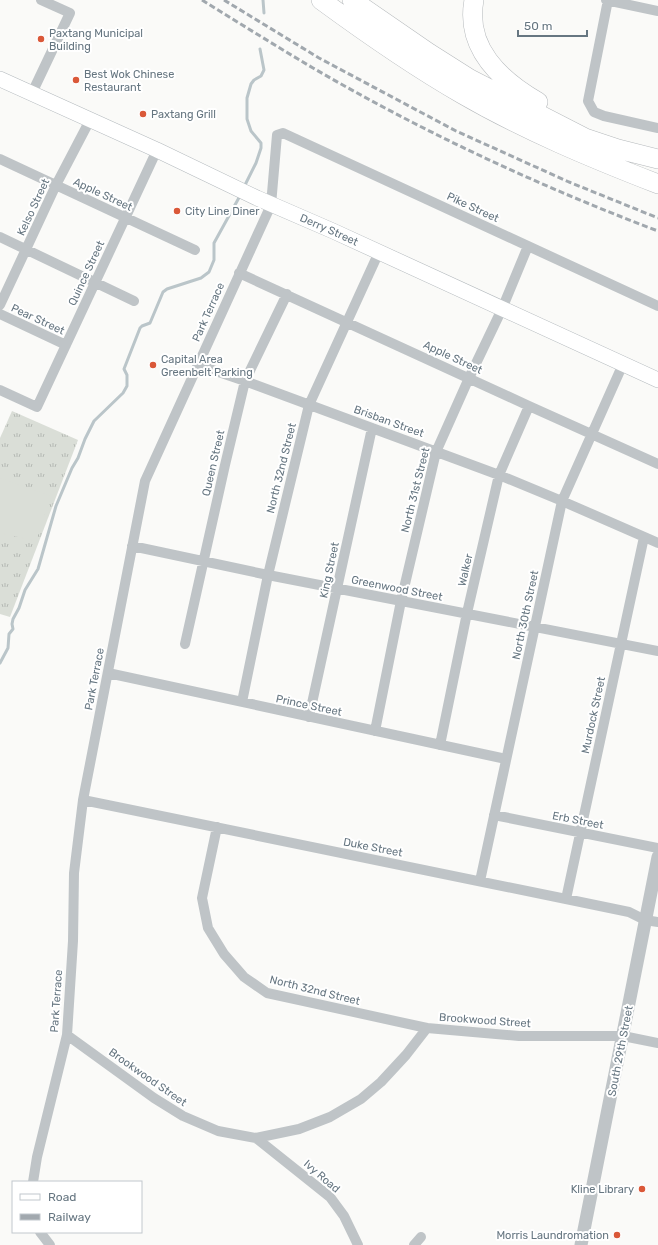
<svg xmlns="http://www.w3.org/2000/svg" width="658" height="1245" font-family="Rubik,sans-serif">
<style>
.grass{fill:url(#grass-tufts)}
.garden{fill:#daded7}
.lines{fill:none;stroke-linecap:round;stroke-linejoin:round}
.stream{stroke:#bac5c9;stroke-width:3}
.secondary-casing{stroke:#b4babe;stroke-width:16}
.motorway-casing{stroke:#b5b9bc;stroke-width:20}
.minor{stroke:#bfc4c7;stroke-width:10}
.tertiary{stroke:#bfc4c7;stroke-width:13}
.secondary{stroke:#fff;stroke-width:15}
.motorway{stroke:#fff;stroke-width:19}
.rail{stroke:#a1a8ae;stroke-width:3;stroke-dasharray:6 3;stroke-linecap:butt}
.poi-dot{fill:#da5838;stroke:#fff;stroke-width:1.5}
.labels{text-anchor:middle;stroke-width:4;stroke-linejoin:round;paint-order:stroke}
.poi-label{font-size:11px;fill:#667681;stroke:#fff;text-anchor:start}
.street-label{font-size:11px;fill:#667681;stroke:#fff}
</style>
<defs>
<pattern id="grass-tufts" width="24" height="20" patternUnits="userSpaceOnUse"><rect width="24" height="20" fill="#daded7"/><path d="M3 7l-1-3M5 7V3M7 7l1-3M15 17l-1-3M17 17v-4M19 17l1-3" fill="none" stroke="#b5b9b4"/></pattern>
</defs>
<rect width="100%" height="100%" fill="#fafaf8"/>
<path class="grass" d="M 12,411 L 78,440 L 10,617 L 0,614 L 0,438 Z"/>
<path class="garden" d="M 0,478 L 51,496 L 36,541 L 0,533 Z"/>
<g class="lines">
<path class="stream" d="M 263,0 L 264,13
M 244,187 L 256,163 L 261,148 L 261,143 L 251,131 L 247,119 L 247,98 L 251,84 L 254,80 L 261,76 L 264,70 L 260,49
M 0,663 L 8,648 L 9,634 L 13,629 L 12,624 L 13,619 L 19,608 L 25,590 L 38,569 L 56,506 L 72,468 L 78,458 L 85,439 L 94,421 L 123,393 L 127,386 L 127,375 L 124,369 L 140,328 L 142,326 L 150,323 L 163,292 L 167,289 L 201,278 L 209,272 L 214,260 L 214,243 L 241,194"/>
<g class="secondary-casing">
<g id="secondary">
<path id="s1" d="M 0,79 L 157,150 L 257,198 L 333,231 L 658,380"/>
</g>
</g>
<g class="motorway-casing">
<path id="motorway" d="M 321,0 C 366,33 413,66 462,94 C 524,130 591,158 658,184
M 352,0 L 429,53 L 470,79 L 585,138 L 618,149 L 658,159
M 474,0 C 465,48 500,80 538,102"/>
</g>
<path class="minor" d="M 606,0 L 658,11
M 608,0 L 588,101 L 594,112 L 604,116 L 658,128
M 32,93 L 70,13 L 41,0
M 0,159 L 195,250
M 0,237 L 134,301
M 239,273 L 529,406 L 658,464
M 0,305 L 56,185 L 90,120
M 0,314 L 66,345
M 198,365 L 245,381 L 499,475 L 562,501 L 658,543
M 0,390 L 37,407 L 157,150
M 132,546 L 268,575 L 658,651
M 185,644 L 225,465 L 245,381 L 287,294
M 108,673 L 506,759
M 242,702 L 268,575 L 309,405 L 379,252
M 309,717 L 372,428
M 375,731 L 401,601 L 436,452 L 469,378 L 502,309 L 528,246
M 440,745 L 467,613 L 499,475 L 529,406
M 83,800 L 566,899 L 629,912 L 645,920 L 658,922
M 494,815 L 658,848
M 217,827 L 202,898 L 208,928 L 224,954 L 244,977 L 267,993 L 427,1028
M 480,881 L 562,501 L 623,364
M 566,899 L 644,537
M 67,1035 L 154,1098 L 183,1116 L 218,1131 L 256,1138 L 299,1129 L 330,1117 L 361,1099 L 381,1082 L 406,1055 L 427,1028 L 519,1036 L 623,1036 L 658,1043
M 256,1138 L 330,1197 L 344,1216 L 358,1245
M 33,1182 L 37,1157 L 67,1035 L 73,941 L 74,873 L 83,800 L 145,481 L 271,205 L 277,135 L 283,133 L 658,306
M 40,1232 L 50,1245
M 414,1245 L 421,1237"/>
<path class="tertiary" d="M 581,1245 L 658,857"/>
<use href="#secondary" class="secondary"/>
<use href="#motorway" class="motorway"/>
<path class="rail" d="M 202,0 C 239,23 276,46 313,68 C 423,132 539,186 658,231
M 224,0 L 319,58 L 456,131 L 569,182 L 658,218"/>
</g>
<g class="poi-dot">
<circle cx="41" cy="39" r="4"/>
<circle cx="76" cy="80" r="4"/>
<circle cx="143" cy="114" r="4"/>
<circle cx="177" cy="211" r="4"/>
<circle cx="153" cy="365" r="4"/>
<circle cx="642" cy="1189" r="4"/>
<circle cx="617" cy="1235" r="4"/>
</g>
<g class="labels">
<g class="poi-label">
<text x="49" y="37">Paxtang Municipal<tspan x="49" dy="13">Building</tspan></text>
<text x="84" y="78">Best Wok Chinese<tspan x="84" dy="13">Restaurant</tspan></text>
<text x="151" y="118">Paxtang Grill</text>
<text x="185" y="215">City Line Diner</text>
<text x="161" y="363">Capital Area<tspan x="161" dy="13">Greenbelt Parking</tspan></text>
<text x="634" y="1193" text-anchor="end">Kline Library</text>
<text x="609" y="1239" text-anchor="end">Morris Laundromation</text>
</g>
<g class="street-label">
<text transform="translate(103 194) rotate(25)" y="4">Apple Street</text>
<text transform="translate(33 207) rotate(-65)" y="4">Kelso Street</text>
<text transform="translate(473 207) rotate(25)" y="4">Pike Street</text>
<text dy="4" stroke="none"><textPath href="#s1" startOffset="362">Derry Street</textPath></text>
<text transform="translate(86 273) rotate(-65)" y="4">Quince Street</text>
<text transform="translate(208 312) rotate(-66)" y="4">Park Terrace</text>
<text transform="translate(38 319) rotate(25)" y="4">Pear Street</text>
<text transform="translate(453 357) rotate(25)" y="4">Apple Street</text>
<text transform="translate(389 421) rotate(20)" y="4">Brisban Street</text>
<text transform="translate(213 463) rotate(-77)" y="4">Queen Street</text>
<text transform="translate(281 468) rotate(-76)" y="4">North 32nd Street</text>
<text transform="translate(415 490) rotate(-76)" y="4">North 31st Street</text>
<text transform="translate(329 570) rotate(-78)" y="4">King Street</text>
<text transform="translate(465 570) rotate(-77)" y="4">Walker</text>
<text transform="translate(397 588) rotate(11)" y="4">Greenwood Street</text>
<text transform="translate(525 615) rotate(-78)" y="4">North 30th Street</text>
<text transform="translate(94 679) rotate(-79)" y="4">Park Terrace</text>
<text transform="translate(309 705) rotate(12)" y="4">Prince Street</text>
<text transform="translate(593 715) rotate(-78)" y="4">Murdock Street</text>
<text transform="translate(578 820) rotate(11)" y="4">Erb Street</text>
<text transform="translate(373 847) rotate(11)" y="4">Duke Street</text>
<text transform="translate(315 990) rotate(14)" y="4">North 32nd Street</text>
<text transform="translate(56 1001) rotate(-86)" y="4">Park Terrace</text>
<text transform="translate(485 1020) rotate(4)" y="4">Brookwood Street</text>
<text transform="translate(620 1051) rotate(-79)" y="4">South 29th Street</text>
<text transform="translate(148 1077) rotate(35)" y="4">Brookwood Street</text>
<text transform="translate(322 1176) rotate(41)" y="4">Ivy Road</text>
</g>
</g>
<rect x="12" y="1181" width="130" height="52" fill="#ffffff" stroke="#c2c8cd"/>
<rect x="20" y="1194" width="20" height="6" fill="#ffffff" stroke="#c2c8cd"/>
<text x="48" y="1201" font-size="12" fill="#667681">Road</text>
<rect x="20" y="1214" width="20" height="6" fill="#a1a8ae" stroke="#c2c8cd"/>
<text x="48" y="1221" font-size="12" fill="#667681">Railway</text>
<path d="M518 30v6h69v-6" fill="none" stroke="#667681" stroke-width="2"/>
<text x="524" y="30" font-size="12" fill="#667681" stroke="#ffffff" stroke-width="3" paint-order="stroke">50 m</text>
</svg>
